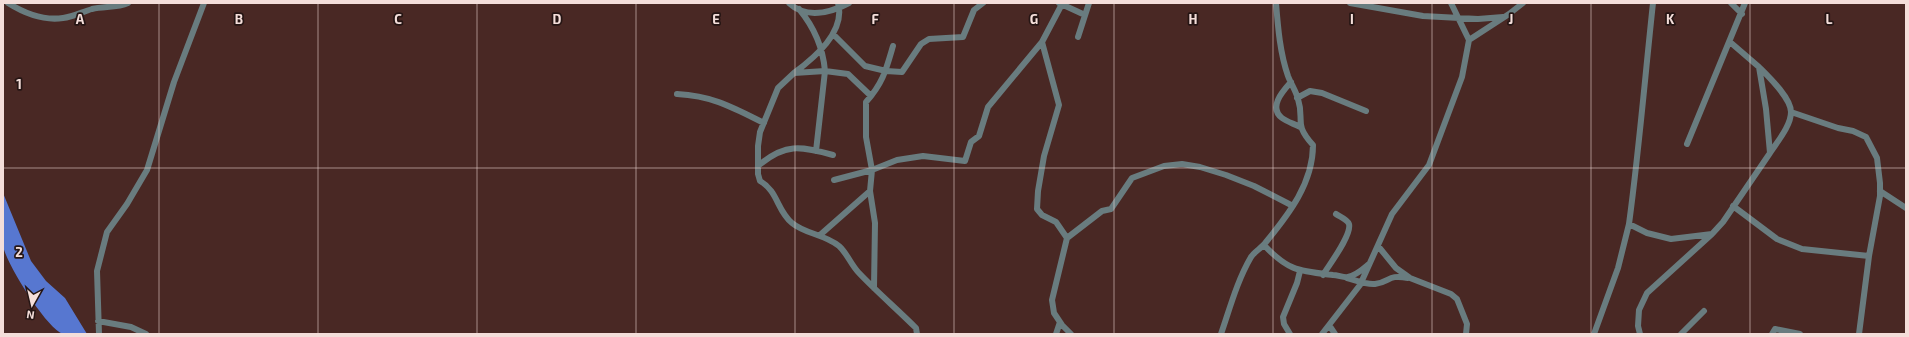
<svg xmlns="http://www.w3.org/2000/svg" width="1909" height="337" font-family="'Exo 2',sans-serif">
<style>
.water{fill:#5777d0}
.lines{fill:none;stroke-linecap:round;stroke-linejoin:round}
.minor{stroke:#697c7f;stroke-width:6}
.grid{fill:none;stroke:#f4deda;stroke-width:1;stroke-opacity:0.55}
.grid-label{font-size:13px;text-anchor:middle;font-weight:bold;fill:#f4deda;stroke:#251514;stroke-width:3.5;stroke-linejoin:round;paint-order:stroke}
</style>
<rect width="100%" height="100%" fill="#492824"/>
<path class="water" d="M 3,193 L 31,261 L 46,281 L 65,298 L 87,334 C 81,334 69,336 63,334 C 46,328 6,263 3,246 C 0,229 3,210 3,193 Z"/>
<g class="lines">
<path class="minor" d="M 8,3 C 24,13 43,21 63,18 C 73,17 82,12 92,9 C 104,6 117,8 128,3
M 789,3 C 806,19 830,13 849,3
M 1059,3 L 1085,15
M 1350,3 L 1423,16 L 1478,19 L 1503,17
M 1451,3 L 1469,40
M 1653,3 C 1645,77 1639,150 1629,224 L 1647,233 L 1671,239 L 1712,234 L 1723,222 L 1770,153 L 1766,109 L 1759,67 L 1730,42
M 1731,3 L 1742,14
M 1062,4 L 1042,42 L 1059,105 L 1044,156 L 1038,191 L 1037,209 L 1042,215 L 1056,222 L 1067,238
M 799,9 C 814,27 823,48 825,71 L 848,74 L 871,96
M 833,34 L 865,66 L 886,71 L 902,72 L 921,44 L 929,39 L 963,37 L 974,10 L 983,3
M 1078,37 L 1089,3
M 1759,67 C 1769,77 1791,98 1791,112 C 1791,126 1777,142 1770,153
M 794,73 L 778,88 L 760,132 L 758,146 L 758,174 L 760,181 C 778,191 777,211 792,223 C 805,234 824,234 839,246 C 847,253 851,265 859,273 C 877,292 897,309 916,328 L 917,334
M 1291,82 C 1283,91 1268,107 1282,118 C 1287,122 1295,124 1300,127
M 677,94 C 713,96 732,107 764,123
M 1297,98 L 1310,91 L 1322,93 L 1366,111
M 1791,112 L 1838,128 L 1853,131 L 1866,137 L 1877,158 L 1880,183 L 1880,196 L 1869,256 L 1859,334
M 1687,144 L 1745,3
M 816,151 L 825,71 L 794,73 C 814,58 846,32 838,3
M 758,166 C 785,143 800,146 833,155
M 834,180 L 872,170 L 866,137 L 866,102 C 883,83 886,70 893,46
M 870,191 L 875,223 L 874,288
M 1880,191 L 1906,208
M 1733,206 L 1777,239 L 1802,249 L 1869,256
M 820,235 L 870,191 L 872,170 L 897,160 L 923,156 L 965,161 L 971,142 L 979,136 L 988,107 L 1042,42
M 1264,245 C 1288,271 1299,271 1333,275 C 1338,275 1344,278 1348,277 C 1357,275 1363,269 1369,264
M 1378,246 L 1396,268 L 1410,278 L 1451,294 L 1457,299 L 1467,324 L 1466,334
M 1323,275 C 1329,265 1352,235 1349,224 C 1347,219 1340,217 1336,214
M 1347,278 C 1355,280 1366,285 1375,284 C 1391,282 1387,274 1408,278
M 98,321 L 131,327 L 146,334
M 99,334 L 97,271 L 107,232 L 127,204 L 147,170 L 174,82 L 204,3
M 1056,334 L 1060,322
M 1071,334 L 1062,325 L 1054,313 L 1052,300 L 1067,238 L 1102,211 L 1111,209 L 1132,178 L 1164,166 L 1182,164 L 1200,167 L 1226,175 L 1254,186 L 1293,206
M 1221,334 C 1230,308 1237,281 1251,257 C 1255,251 1262,248 1266,242 C 1289,214 1313,183 1313,145 C 1293,123 1305,121 1298,99 C 1296,91 1291,84 1288,76 C 1280,53 1278,28 1276,3
M 1290,334 L 1284,324 L 1283,317 L 1297,283 L 1300,271
M 1322,334 L 1329,325
M 1335,334 L 1329,325 L 1360,285 L 1392,214 L 1429,165 L 1462,77 L 1469,40 L 1509,14 L 1523,3
M 1594,334 L 1618,268 L 1629,224
M 1640,334 L 1638,326 L 1639,310 L 1647,293 L 1712,234
M 1681,334 L 1704,311
M 1772,334 L 1775,329 L 1800,334"/>
</g>
<path class="grid" d="M 159,3 L 159,334M 318,3 L 318,334M 477,3 L 477,334M 636,3 L 636,334M 795,3 L 795,334M 954,3 L 954,334M 1114,3 L 1114,334M 1273,3 L 1273,334M 1432,3 L 1432,334M 1591,3 L 1591,334M 1750,3 L 1750,334M 3,168 L 1906,168"/>
<g class="grid-label">
<text x="80" y="24">A</text>
<text x="239" y="24">B</text>
<text x="398" y="24">C</text>
<text x="557" y="24">D</text>
<text x="716" y="24">E</text>
<text x="875" y="24">F</text>
<text x="1034" y="24">G</text>
<text x="1193" y="24">H</text>
<text x="1352" y="24">I</text>
<text x="1511" y="24">J</text>
<text x="1670" y="24">K</text>
<text x="1829" y="24">L</text>
<text x="19" y="89">1</text>
<text x="19" y="257">2</text>
</g>
<rect width="1909" height="337" fill="none" stroke="#f4deda" stroke-width="8"/>
<g transform="translate(32 305) rotate(188)" stroke="#251514" stroke-width="3" paint-order="stroke">
<path d="M0-3L7 15L0 10L-7 15Z" fill="#f4deda"/>
<text y="-6" font-size="11" font-weight="bold" text-anchor="middle" fill="#f4deda">N</text>
</g>
</svg>
